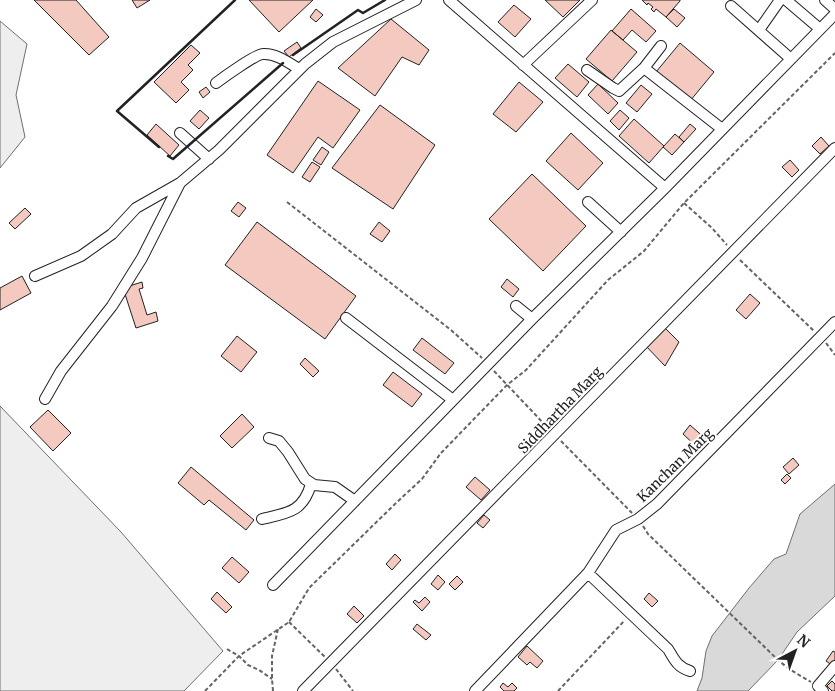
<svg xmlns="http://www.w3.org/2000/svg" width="835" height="691" font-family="Merriweather,serif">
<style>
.green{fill:#eee;stroke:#6f6f6f}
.water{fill:#d9d9d9;stroke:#6f6f6f}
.building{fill:#f3c9c0;stroke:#222}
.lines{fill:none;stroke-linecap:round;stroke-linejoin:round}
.minor-casing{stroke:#222;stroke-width:12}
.path{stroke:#646464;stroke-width:2;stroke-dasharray:4 2.5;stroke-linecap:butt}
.minor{stroke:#fff;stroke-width:10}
.wall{stroke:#222;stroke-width:2.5}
.labels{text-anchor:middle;stroke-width:4;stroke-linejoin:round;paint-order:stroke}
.street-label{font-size:14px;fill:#222;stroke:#fff}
</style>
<rect width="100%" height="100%" fill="#fff"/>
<path class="green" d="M 0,21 L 27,44 L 16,95 L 25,137 L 0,168 Z
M 0,406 L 121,532 L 223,651 L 184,691 L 0,691 Z"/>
<path class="water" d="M 835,484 L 835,596 L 797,632 L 778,660 L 748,691 L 697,691 L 702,678 L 706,651 L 712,636 L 749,588 L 774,559 L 786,554 L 800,514 Z"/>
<path class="building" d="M 34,0 L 76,0 L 109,37 L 89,55 Z
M 132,0 L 150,0 L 137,8 Z
M 249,0 L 313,0 L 279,32 Z
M 545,0 L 580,0 L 563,17 Z
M 642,0 L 680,0 L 680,1 L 666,17 L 656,9 L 654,12 L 651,9 L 653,7 L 648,3 L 647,5 Z
M 514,5 L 531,19 L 515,37 L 498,22 Z
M 316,9 L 323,15 L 316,22 L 310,17 Z
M 631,9 L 656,31 L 646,42 L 632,30 L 623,40 L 612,31 Z
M 674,9 L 685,18 L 677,27 L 666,17 Z
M 391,19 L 429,50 L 419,65 L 402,57 L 375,96 L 338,68 Z
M 611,30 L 637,52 L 612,81 L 586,59 Z
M 297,42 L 301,48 L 289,57 L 284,51 Z
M 680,43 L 714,72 L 690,101 L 656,72 Z
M 191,45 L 200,53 L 188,65 L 193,70 L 181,82 L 189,90 L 176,103 L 154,82 Z
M 568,64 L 589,82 L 577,97 L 555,78 Z
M 318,81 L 360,110 L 333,148 L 318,137 L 293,173 L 267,155 Z
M 519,82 L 543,102 L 516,132 L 493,114 Z
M 598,84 L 618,103 L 608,114 L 588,95 Z
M 641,85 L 652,94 L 637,112 L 626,103 Z
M 206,87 L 210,92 L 203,98 L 199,92 Z
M 380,105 L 435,145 L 393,209 L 332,168 Z
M 200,110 L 209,118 L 199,129 L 190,121 Z
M 620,110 L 629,118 L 619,130 L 610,121 Z
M 634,119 L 664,146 L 649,163 L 619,136 Z
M 156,124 L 179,145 L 170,156 L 147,135 Z
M 690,124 L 696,129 L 684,142 L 679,137 Z
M 571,133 L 603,163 L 578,190 L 546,161 Z
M 675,134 L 684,142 L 672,155 L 663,147 Z
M 821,137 L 829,146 L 820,154 L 812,146 Z
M 322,147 L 329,152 L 321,165 L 313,160 Z
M 790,160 L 799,170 L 792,177 L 782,167 Z
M 312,162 L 320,167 L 310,182 L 302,177 Z
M 532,174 L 586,226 L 543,271 L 489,219 Z
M 238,202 L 246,208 L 239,217 L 231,211 Z
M 25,208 L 31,214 L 15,229 L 9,223 Z
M 257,222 L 356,296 L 325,339 L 225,265 Z
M 379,222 L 390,231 L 382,242 L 370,234 Z
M 22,276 L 31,293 L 0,310 L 0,288 Z
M 507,279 L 519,289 L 513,297 L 501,287 Z
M 142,282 L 143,288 L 139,289 L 147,315 L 156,312 L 158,321 L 136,328 L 123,288 Z
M 750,294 L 760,303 L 746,319 L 736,310 Z
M 664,327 L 679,342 L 665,366 L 644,344 Z
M 237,336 L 257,352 L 241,372 L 221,356 Z
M 422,338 L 454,363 L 445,374 L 413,350 Z
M 305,358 L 319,371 L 313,377 L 300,364 Z
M 393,372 L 422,394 L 412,407 L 383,385 Z
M 48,410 L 71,433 L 53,451 L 30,427 Z
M 242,414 L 254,427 L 232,448 L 220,436 Z
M 690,425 L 707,440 L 699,449 L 683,434 Z
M 793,458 L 799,465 L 789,474 L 783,467 Z
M 191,467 L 254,520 L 246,530 L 209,500 L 204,505 L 178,483 Z
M 787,474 L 791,478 L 785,484 L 781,480 Z
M 475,477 L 490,490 L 481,500 L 466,487 Z
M 484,515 L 490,520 L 483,528 L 477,523 Z
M 395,554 L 401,560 L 392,570 L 386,564 Z
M 232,557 L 249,572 L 239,583 L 222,568 Z
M 438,575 L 445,582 L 438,590 L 431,584 Z
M 457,576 L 463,582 L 455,590 L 449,584 Z
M 217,592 L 232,607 L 226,613 L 211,599 Z
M 649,593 L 658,601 L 652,607 L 644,599 Z
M 425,597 L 430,602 L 422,611 L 413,602 L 415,600 L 419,603 Z
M 354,606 L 364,616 L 357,623 L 347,614 Z
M 417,624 L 431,635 L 426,640 L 413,629 Z
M 527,646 L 543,661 L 537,668 L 530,662 L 527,665 L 518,657 Z
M 833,651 L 835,652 L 835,663 L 833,666 L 826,661 Z
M 832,681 L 835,684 L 835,691 L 832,691 L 827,686 Z
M 503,683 L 508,687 L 512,683 L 517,688 L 514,691 L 504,691 L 500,687 Z"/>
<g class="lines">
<g class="minor-casing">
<path id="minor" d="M 449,0 L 665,188
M 786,0 L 820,29
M 825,0 L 835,9
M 731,6 L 791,59
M 759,30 L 780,0
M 523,65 L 592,0
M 644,68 L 661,46
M 587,70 L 613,88 L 619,91 L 644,68 L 722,129
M 216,83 C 224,77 256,54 263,54 C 276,53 289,63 299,69
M 180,133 L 209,159
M 588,202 L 621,232
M 35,276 L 81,256 L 112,234 L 136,208 L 180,183 L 219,150 L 305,64 L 333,42 L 416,0
M 516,306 L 532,319
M 346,318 L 453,400
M 45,399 L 61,371 L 112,306 L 142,258 L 180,183
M 269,438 L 279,441 L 288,452 L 305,479 L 314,485 L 335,487 L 355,501
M 262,519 C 288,513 303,512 311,484
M 588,573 L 668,649 C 674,659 677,667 690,671
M 273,585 L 532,319 L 665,188 L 835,14
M 303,691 L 835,148
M 475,691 L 588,573 L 616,530 L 638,519 L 657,504 L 835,322
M 823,691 L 818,686 L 835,666"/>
</g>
<path class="path" d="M 287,202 L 451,330 L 482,358
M 684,203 L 712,228 L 727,245
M 740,260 L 814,331
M 826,343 L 835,355
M 494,371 L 547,427
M 561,441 L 632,513
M 643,526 L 648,534 L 778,660 L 789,669 L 811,682
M 289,622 L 325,657
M 227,649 L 239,656 L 248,665 L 259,670 L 272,679
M 336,669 L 353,691
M 205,691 L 239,656 L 289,622 L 309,588 L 397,502 L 422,479 L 441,453 L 507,385 L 526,370 L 608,280 L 644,251 L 684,203 L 835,53
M 273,691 L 272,679 L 272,656 L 278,629
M 558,691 L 625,620"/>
<use href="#minor" class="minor"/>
<path class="wall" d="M 293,55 L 358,10 L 363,13 L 385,0
M 159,147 L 117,111 L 235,0
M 168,156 L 173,159 L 283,63"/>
</g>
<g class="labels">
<g class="street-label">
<text transform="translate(560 410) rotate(-46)" y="5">Siddhartha Marg</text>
<text transform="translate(675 465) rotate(-44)" y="5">Kanchan Marg</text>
</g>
</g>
<g transform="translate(795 651) rotate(41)" stroke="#ffffff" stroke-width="4" paint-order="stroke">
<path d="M0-4L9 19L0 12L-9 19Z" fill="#222222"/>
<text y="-8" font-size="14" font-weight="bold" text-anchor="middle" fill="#222222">N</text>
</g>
</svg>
